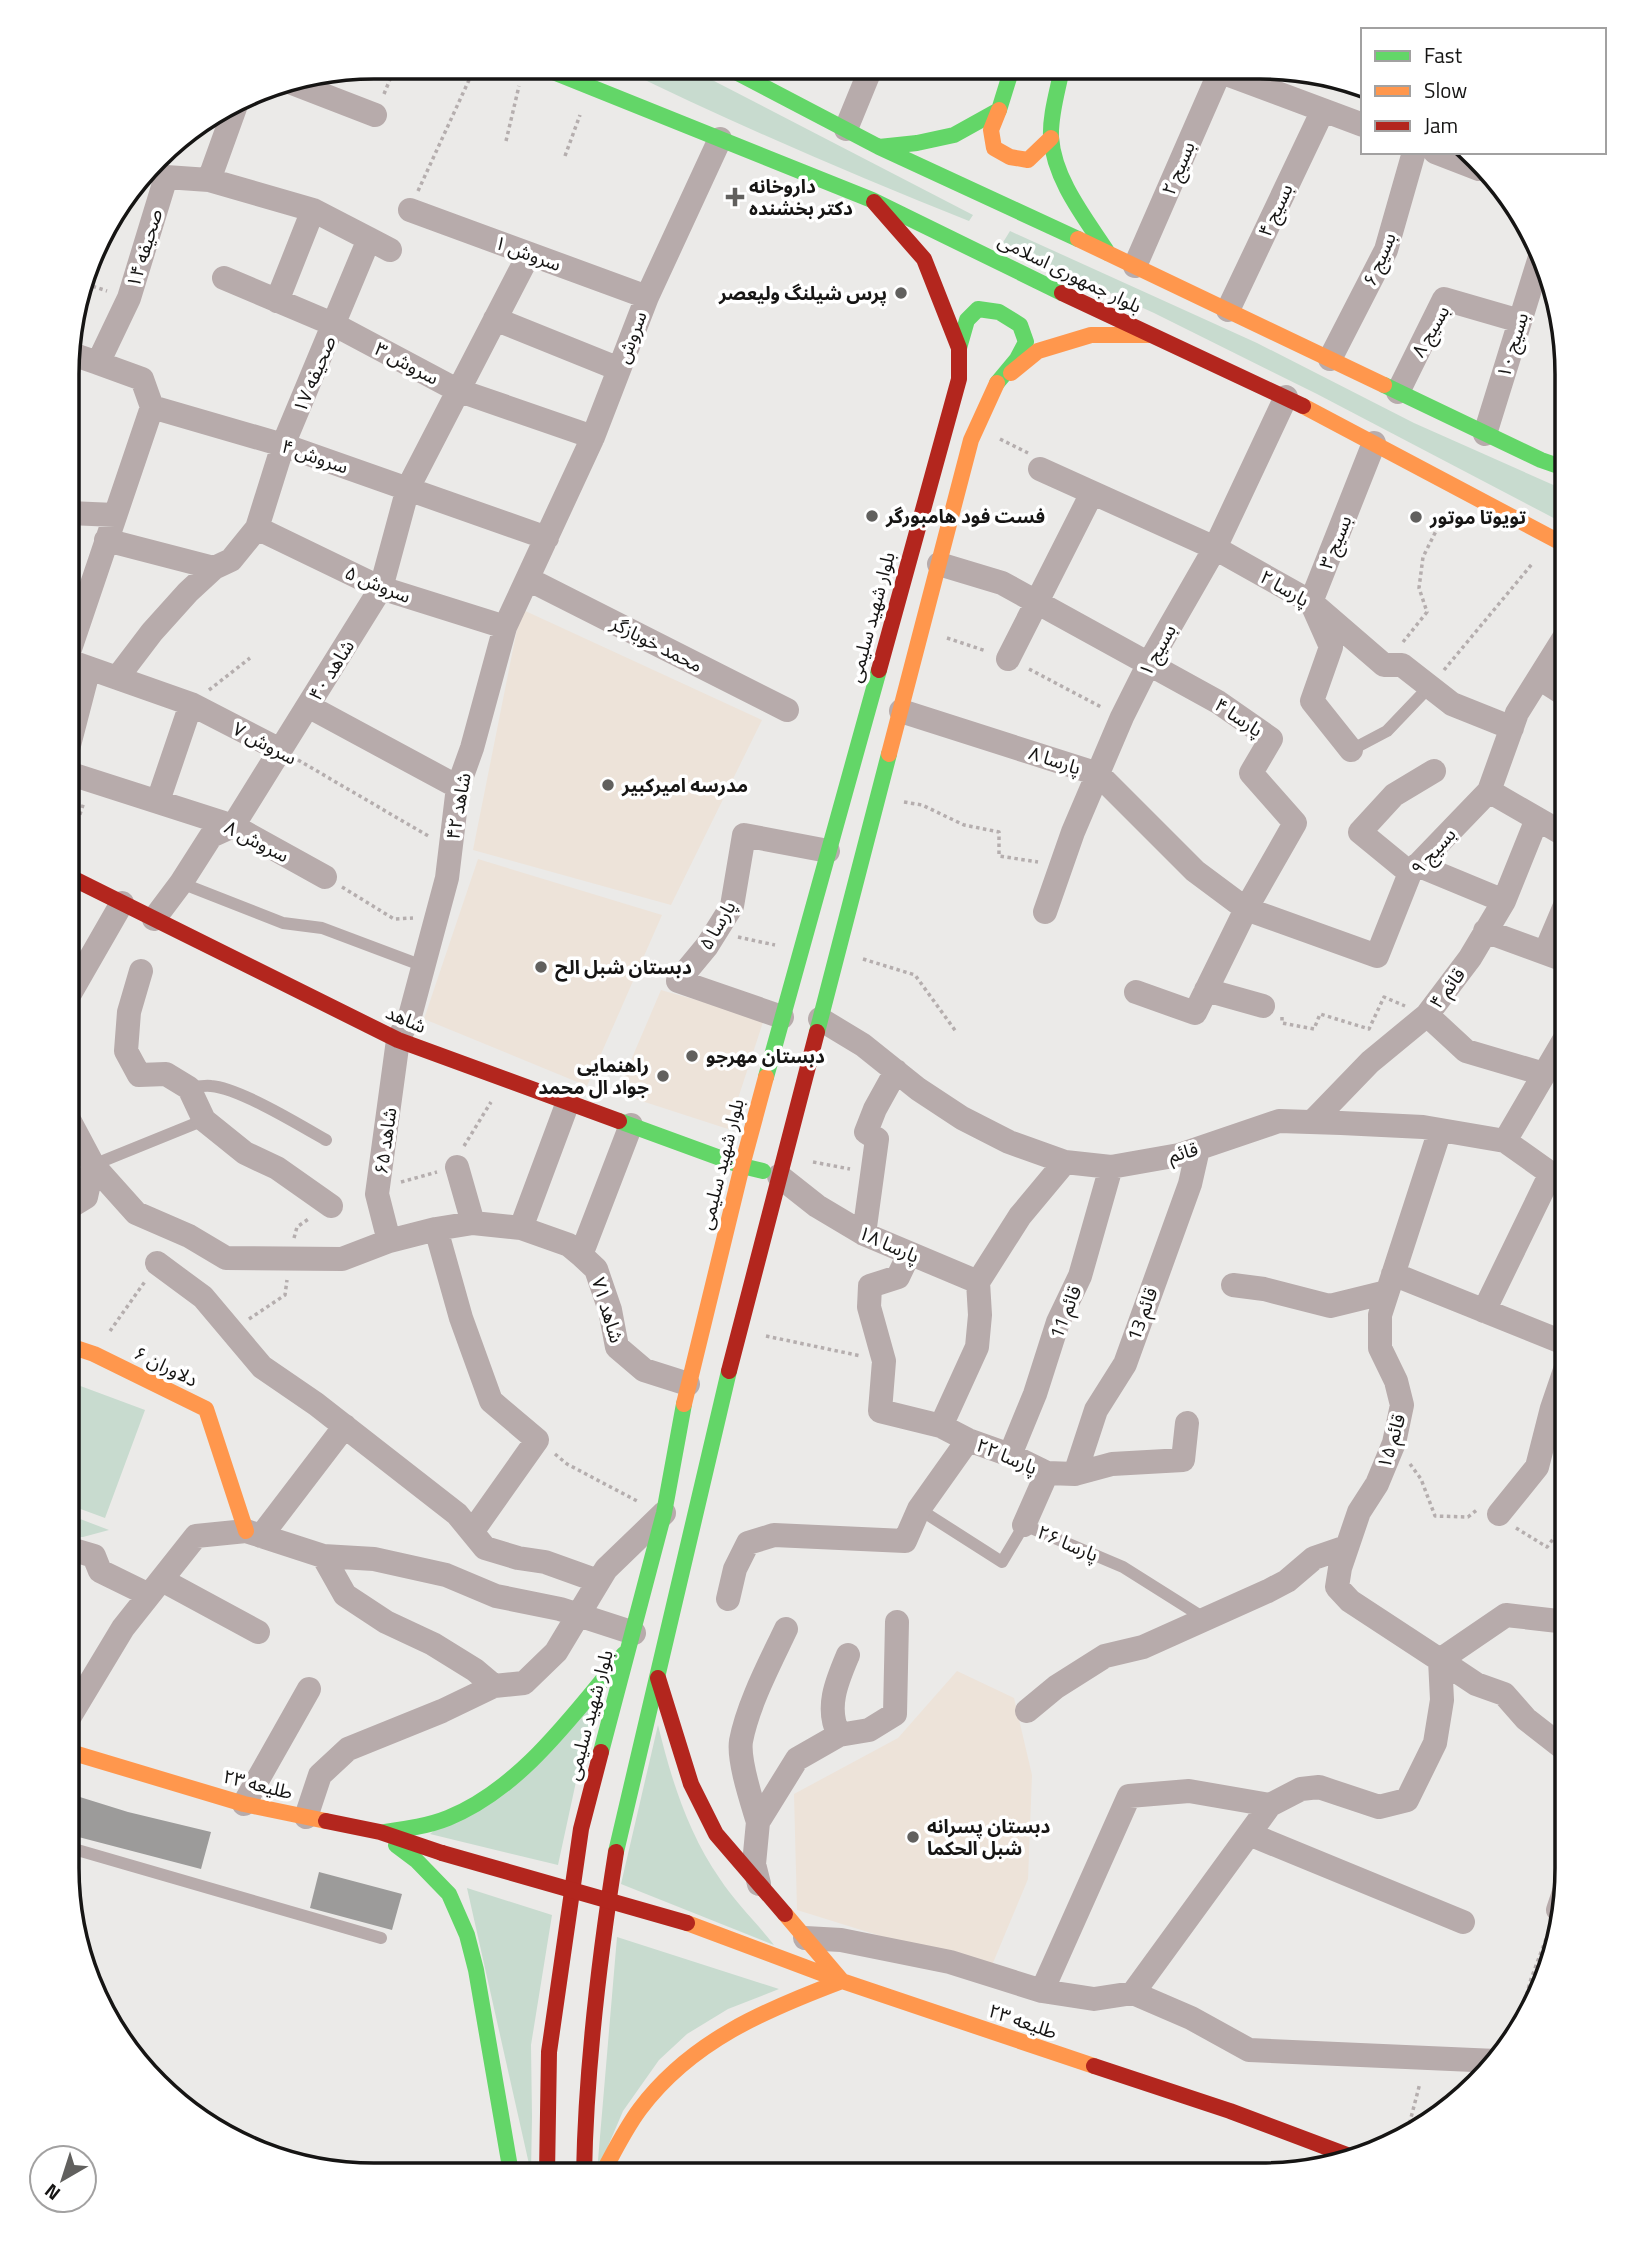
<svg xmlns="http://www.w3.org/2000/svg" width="1634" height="2242" font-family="'Titillium Web','Noto Sans Arabic',sans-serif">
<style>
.education{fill:#ede3d9}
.green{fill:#c8dbcf}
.building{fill:#9c9b9a}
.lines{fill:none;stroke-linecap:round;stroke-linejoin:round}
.path{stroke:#b5aeae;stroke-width:3.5;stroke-dasharray:3.5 3.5;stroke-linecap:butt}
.lane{stroke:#b7abab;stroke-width:12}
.street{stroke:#b7abab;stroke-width:24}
.fast{stroke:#63d668;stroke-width:16}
.slow{stroke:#ff974d;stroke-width:16}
.jam{stroke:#b3261e;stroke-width:16}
.jam-bridge{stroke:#b3261e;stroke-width:16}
.poi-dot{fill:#61605e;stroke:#fff;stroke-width:2.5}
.labels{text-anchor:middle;stroke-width:7;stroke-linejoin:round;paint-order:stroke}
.street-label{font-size:19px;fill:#161514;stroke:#fff}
.poi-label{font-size:19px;font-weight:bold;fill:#161514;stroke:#fff;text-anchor:start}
.rim{fill:none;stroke:#161514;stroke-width:3.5}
</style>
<rect width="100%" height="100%" fill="#ebeae8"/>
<path class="education" d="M 521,609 L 762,720 L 671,905 L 473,850 Z
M 478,859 L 662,915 L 587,1086 L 424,1019 Z
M 661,990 L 764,1019 L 728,1129 L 617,1093 Z
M 957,1671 L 1014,1698 L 1032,1775 L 1028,1879 L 990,1970 L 797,1910 L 794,1794 L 898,1738 Z"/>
<path class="green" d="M 618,67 L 687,67 L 973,215 L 969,221 C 850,174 733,123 618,67 Z
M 1010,231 L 1257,343 L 1414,423 L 1567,491 L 1567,525 L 1317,394 L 1154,313 L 1002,244 Z
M 67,1381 L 145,1410 L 105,1518 L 67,1504 Z
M 67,1514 L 109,1530 L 83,1537 L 67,1537 Z
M 593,1703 L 558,1865 L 430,1834 Z
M 658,1725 C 671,1779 688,1833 720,1879 C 735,1902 757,1923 774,1945 L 621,1884 Z
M 467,1888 L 552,1915 L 531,2045 L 532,2117 L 531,2173 Z
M 617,1937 L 779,1989 L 728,2009 L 687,2034 L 659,2060 L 623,2111 L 597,2172 Z"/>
<path class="building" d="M 67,1793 L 128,1812 L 211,1832 L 201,1869 L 67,1834 Z
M 319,1872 L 402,1894 L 392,1930 L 310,1908 Z"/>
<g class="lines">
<path class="path" d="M 384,94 L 395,67
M 506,141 L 519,86
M 565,156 L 580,115
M 418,191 L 475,67
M 86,284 L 107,291
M 1000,439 L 1028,453
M 947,638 L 986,651
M 1403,642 L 1427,612 L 1419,588 L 1423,557 L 1444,515
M 1029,669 L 1103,708
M 1444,670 L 1532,564
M 209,690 L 250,658
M 298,760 L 430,837
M 904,802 L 922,805 L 964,825 L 999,832 L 999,856 L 1038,862
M 69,848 L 84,802
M 342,887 L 394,919 L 413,918
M 738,937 L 775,945
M 863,959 L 915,975 L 957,1033
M 1282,1017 L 1282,1023 L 1314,1029 L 1320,1014 L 1369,1029 L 1384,997 L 1405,1006
M 1557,1095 L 1567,1102
M 464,1146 L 491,1102
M 813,1162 L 850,1169
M 401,1182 L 437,1172
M 294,1238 L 297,1227 L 310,1218
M 249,1319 L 285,1295 L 287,1280
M 110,1331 L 146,1280
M 766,1336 L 861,1356
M 555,1454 L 567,1464 L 639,1502
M 1410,1464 L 1421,1479 L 1435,1516 L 1468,1517 L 1478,1509
M 1516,1528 L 1547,1547 L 1567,1521
M 1513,2042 L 1531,1979 L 1549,1931
M 1406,2137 L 1420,2083"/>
<path class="lane" d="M 1351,750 L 1387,731 L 1429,687
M 181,883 L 283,923 L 322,928 L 423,966
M 189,1088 C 196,1087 204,1085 211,1086 C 239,1088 300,1125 326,1140
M 93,1165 L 204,1120
M 919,1509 L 1002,1562 L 1024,1525 L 1123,1567 L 1204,1618
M 67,1847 L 381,1938"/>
<path class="street" d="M 1213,69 L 1363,125
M 287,81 L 375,115
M 846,129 L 871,68
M 1435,152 L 1479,169
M 209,180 L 313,210 L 369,239
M 410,210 L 647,297
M 1135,266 L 1221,69
M 224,278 L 335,325 L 457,390 L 593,437
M 277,301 L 313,210
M 1228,310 L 1323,110
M 495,319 L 619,369
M 69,353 L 98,363 L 129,298 L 166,177 L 209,180 L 236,105
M 1330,359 L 1386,250 L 1414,152
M 98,363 L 142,379 L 152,407 L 283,445 L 547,538
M 1398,392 L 1444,299 L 1520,321
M 1485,434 L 1540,257
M 1040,469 L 1215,548 L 1311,602 L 1384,665 L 1402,665 L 1452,704 L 1512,728
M 69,513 L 115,515
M 257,528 L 381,588 L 505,627
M 106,540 L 214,568
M 939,564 L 1002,583 L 1218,702 L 1271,739 L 1251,773 L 1295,823 L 1246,909 L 1195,1013 L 1136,992
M 528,579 L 787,710
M 69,652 L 152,407
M 1008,659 L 1092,493
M 69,661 L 191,704 L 280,750
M 117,678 L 152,632 L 188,592 L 214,568 L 231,560 L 257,528 L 283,445 L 369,239 L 390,250
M 1539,678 L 1567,696
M 308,706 L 458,787
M 901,711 L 1098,774 L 1195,871 L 1246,909 L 1377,956 L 1410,873 L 1489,791 L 1517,713 L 1567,633
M 68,749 L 89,668
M 1351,750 L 1312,701 L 1331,647 L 1311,602 L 1374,443
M 68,773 L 233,826 L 325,877
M 1489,791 L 1567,836
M 158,801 L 191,704
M 1417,865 L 1504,901
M 1410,873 L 1360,832 L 1394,795 L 1434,771
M 1045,912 L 1073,832 L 1122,717 L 1149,663 L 1215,548 L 1286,397
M 154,919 L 181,883 L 211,836 L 233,826 L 381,588 L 408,488 L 529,254
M 1485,931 L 1567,961
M 1545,953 L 1567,901
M 141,971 L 129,1012 L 126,1051 L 139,1075 L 166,1074 L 189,1088 L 204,1120 L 245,1153 L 277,1168 L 331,1206
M 1206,990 L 1263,1006
M 68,997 L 122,903
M 1427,1015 L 1466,1051 L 1544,1074
M 782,1017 L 678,981 L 707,946 L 732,906 L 744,835 L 828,851
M 820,1019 L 863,1045 L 918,1089 L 962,1118 L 1009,1142 L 1065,1162 L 1111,1167 L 1179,1155 L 1279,1121 L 1341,1123 L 1423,1127 L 1505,1141 L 1567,1185
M 1312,1122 L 1370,1062 L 1427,1015 L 1470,958 L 1504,901 L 1537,819
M 631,1125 L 581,1255 L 596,1269 L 610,1310 L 617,1347 L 644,1370 L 688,1384
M 1440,1130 L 1380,1315 L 1380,1348 L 1396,1381 L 1402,1405 L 1394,1443 L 1377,1484 L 1359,1512 L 1340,1568 L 1337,1587 L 1350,1601 L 1440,1660 L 1506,1615 L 1567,1622
M 1505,1141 L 1567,1035
M 93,1165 L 136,1213 L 189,1236 L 226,1258 L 342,1259 L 389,1241 L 436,1229 L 473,1223 L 521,1228 L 569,1245 L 581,1255
M 457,1167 L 473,1223
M 779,1176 L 817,1206 L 864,1234 L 978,1282 L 980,1315 L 977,1347 L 941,1426
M 68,1208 L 86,1197 L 93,1165 L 68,1118
M 521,1228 L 568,1102
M 436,1229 L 461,1318 L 491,1401 L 537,1440 L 472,1532
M 864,1234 L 877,1139 L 866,1132 L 875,1109 L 896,1071
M 389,1241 L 377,1194 L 398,1040 L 410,1016 L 447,878 L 458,787 L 472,748 L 505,627 L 593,437 L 647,297 L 720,139
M 909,1254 L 898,1277 L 870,1286 L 869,1307 L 884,1361 L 880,1411 L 941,1426 L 968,1440 L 1010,1455 L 1047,1473 L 1075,1474 L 1112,1464 L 1183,1460 L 1187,1423
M 157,1263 L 203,1297 L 262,1367 L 316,1404 L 457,1514 L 485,1548 L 518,1558 L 545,1562 L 598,1581
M 1393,1274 L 1567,1344
M 978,1282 L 1020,1216 L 1065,1162
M 1233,1285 L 1264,1289 L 1330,1306 L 1387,1292
M 1484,1311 L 1550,1175
M 1010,1455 L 1035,1394 L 1058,1322 L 1080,1276 L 1111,1167
M 1075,1474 L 1096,1410 L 1125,1364 L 1190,1184 L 1198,1149
M 1499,1514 L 1537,1467 L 1552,1408 L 1567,1364
M 1024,1525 L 1047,1473
M 261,1536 L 345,1426
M 67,1548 L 94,1556 L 100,1571 L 149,1595
M 323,1556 L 345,1595 L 386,1622 L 433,1644 L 475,1670 L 494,1686 L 524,1683 L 556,1652 L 606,1569 L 664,1513
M 162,1580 L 258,1632
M 728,1599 L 735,1569 L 748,1543 L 774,1535 L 905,1541 L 919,1509 L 968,1440
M 1027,1711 L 1056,1687 L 1105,1656 L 1143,1647 L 1268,1591 L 1287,1581 L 1314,1558 L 1346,1547
M 67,1721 L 123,1628 L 196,1536 L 246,1531 L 323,1556 L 374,1559 L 446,1575 L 496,1596 L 560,1609 L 634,1633
M 839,1735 C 825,1708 837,1681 848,1655
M 244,1804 L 309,1689
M 306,1817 L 320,1775 L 348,1749 L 442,1711 L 494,1686
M 758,1822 C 752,1802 738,1761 741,1741 C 748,1704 770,1663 786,1629
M 1249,1834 L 1463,1922
M 759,1884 L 754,1864 L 758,1822 L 797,1759 L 839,1735 L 869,1730 L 895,1714 L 897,1622
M 1558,1910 L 1567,1883
M 805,1938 L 841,1940 L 950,1962 L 1042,1991 L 1094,1999 L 1133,1993 L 1191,2018 L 1249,2050 L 1496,2061
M 1042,1991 L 1129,1796 L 1189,1791 L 1270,1805
M 1133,1993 L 1270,1805 L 1301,1789 L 1319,1787 L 1379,1807 L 1407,1800 L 1435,1743 L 1442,1700 L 1440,1660 L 1476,1684 L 1504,1694 L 1526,1719 L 1567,1751
M 1238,2175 L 1258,2175"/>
<path class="fast" d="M 541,67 L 872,200 L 1062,293
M 728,68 L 879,147 L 1078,239
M 1062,68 C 1058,90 1050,114 1051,137 C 1054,180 1086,219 1108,253
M 879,147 L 917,143 L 954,135 L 999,110 L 1012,68
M 959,348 L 967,320 L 978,309 L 999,312 L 1020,325 L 1026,342 L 1017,359 L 997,383
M 1384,385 L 1541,460 L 1567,469
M 817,1032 L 889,754
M 766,1077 L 879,670
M 619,1121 L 742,1166 L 763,1171
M 601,1752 L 664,1513 L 684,1404
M 385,1832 C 406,1829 428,1826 448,1818 C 522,1788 574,1713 624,1654
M 396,1845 L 416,1860 L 449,1894 L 467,1935 L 476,1970 L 511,2173
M 616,1852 L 729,1371"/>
<path class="slow" d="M 999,110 L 991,130 L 994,148 L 1010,157 L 1028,160 L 1051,138
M 1078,239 L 1384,385
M 1011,373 L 1038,351 L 1091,335 L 1149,335
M 1303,406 L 1567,546
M 889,754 L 971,440 L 997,383
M 67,1345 L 94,1354 L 206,1409 L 246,1531
M 684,1404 L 742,1166 L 766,1077
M 67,1751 L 244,1804 L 326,1821
M 687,1923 L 842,1981 L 1094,2066
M 602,2174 C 614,2152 625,2129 640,2109 C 691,2041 765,2010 842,1981 L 785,1914"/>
<path class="jam" d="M 874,202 L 924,259 L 959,348 L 959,379 L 879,670
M 1062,293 L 1303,406
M 68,876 L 398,1040 L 619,1121
M 729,1371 L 817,1032
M 658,1678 L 691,1784 L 716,1834 L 785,1914
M 326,1821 L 380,1832 L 442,1853
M 1094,2066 L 1230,2111 L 1347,2155
M 547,2174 L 549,2052 L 581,1829 L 601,1752
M 584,2174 C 586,2066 599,1959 616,1852"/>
<path class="jam-bridge" d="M 442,1853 L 687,1923"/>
</g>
<g class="poi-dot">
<path d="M731.5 186.5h7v7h7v7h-7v7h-7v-7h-7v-7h7z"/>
<circle cx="901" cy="293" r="7"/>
<circle cx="872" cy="516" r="7"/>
<circle cx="1416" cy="517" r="7"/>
<circle cx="608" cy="785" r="7"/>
<circle cx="541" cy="967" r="7"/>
<circle cx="692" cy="1056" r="7"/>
<circle cx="663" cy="1076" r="7"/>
<circle cx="913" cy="1837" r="7"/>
</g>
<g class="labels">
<g class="street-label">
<text transform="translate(1178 168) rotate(-67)" y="7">بسیج ۲</text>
<text transform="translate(1275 210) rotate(-65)" y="7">بسیج ۴</text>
<text transform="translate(144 248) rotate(-73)" y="7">صحیفه ۱۴</text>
<text transform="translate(528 253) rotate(20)" y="7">سروش ۱</text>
<text transform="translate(1379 259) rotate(-67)" y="7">بسیج ۶</text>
<text transform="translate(1070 273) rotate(26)" y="7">بلوار جمهوری اسلامی</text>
<text transform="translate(1430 331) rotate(-60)" y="7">بسیج ۸</text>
<text transform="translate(631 337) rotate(-69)" y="7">سروش</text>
<text transform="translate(1512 345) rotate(-73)" y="7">بسیج ۱۰</text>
<text transform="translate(407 363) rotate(28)" y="7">سروش ۳</text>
<text transform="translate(314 374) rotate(-67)" y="7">صحیفه ۱۷</text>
<text transform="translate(315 456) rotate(19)" y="7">سروش ۴</text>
<text transform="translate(1335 542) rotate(-68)" y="7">بسیج ۳</text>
<text transform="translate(378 584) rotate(22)" y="7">سروش ۵</text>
<text transform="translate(1285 588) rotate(30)" y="7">پارسا ۲</text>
<text transform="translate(871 617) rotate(-75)" y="7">بلوار شهید سلیمی</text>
<text transform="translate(657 644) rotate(27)" y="7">محمد خوبازگر</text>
<text transform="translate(1157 650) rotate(-61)" y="7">بسیج ۱</text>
<text transform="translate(331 670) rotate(-58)" y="7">شاهد ۴۰</text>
<text transform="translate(1239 717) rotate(34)" y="7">پارسا ۴</text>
<text transform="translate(265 743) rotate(28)" y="7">سروش ۷</text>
<text transform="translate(1055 760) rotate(18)" y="7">پارسا ۸</text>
<text transform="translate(458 806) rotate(-80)" y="7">شاهد ۴۲</text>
<text transform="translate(257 841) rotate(27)" y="7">سروش ۸</text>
<text transform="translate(1433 851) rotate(-48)" y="7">بسیج ۹</text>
<text transform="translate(717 925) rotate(-60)" y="7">پارسا ۵</text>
<text transform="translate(1447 988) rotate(-53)" y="7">قائم ۴</text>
<text transform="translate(406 1019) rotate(23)" y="7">شاهد</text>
<text transform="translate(385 1141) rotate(-82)" y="7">شاهد ۶۵</text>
<text transform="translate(1183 1152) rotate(-15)" y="7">قائم</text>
<text transform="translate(721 1164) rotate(-76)" y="7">بلوار شهید سلیمی</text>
<text transform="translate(889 1244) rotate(24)" y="7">پارسا ۱۸</text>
<text transform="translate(608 1310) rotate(73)" y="7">شاهد ۷۱</text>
<text transform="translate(1065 1312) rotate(-68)" y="7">قائم 11</text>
<text transform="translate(1142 1314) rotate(-70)" y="7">قائم 13</text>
<text transform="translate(166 1366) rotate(26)" y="7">دلاوران ۶</text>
<text transform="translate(1391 1441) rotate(-73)" y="7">قائم ۱۵</text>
<text transform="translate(1007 1456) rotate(23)" y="7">پارسا ۲۲</text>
<text transform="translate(1068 1543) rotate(23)" y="7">پارسا ۲۶</text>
<text transform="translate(589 1715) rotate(-75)" y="7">بلوار شهید سلیمی</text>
<text transform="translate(258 1784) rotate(14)" y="7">طلیعه ۲۳</text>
<text transform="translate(1023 2021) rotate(19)" y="7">طلیعه ۲۳</text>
</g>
<g class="poi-label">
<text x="749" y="193">داروخانه<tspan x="749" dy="22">دکتر بخشنده</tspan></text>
<text x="887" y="300" text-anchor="end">پرس شیلنگ ولیعصر</text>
<text x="886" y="523">فست فود هامبورگر</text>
<text x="1430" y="524">تویوتا موتور</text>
<text x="622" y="792">مدرسه امیرکبیر</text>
<text x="555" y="974">دبستان شبل الح</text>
<text x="706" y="1063">دبستان مهرجو</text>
<text x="649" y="1072" text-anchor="end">راهنمایی<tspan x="649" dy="22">جواد ال محمد</tspan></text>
<text x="927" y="1833">دبستان پسرانه<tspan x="927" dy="22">شبل الحکما</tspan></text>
</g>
</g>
<path d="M0 0H1634V2242H0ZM374 79H1260A295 295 0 0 1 1555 374V1868A295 295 0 0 1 1260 2163H374A295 295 0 0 1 79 1868V374A295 295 0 0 1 374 79Z" fill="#fff" fill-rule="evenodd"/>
<path class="rim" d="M374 79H1260A295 295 0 0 1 1555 374V1868A295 295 0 0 1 1260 2163H374A295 295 0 0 1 79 1868V374A295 295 0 0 1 374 79Z"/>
<rect x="1361" y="28" width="245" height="126" fill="#ffffff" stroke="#a2a1a1" stroke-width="2"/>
<rect x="1375" y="51" width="35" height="10" fill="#63d668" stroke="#a2a1a1" stroke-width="2"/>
<text x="1424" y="63" font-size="21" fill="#161514">Fast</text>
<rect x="1375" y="86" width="35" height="10" fill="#ff974d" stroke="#a2a1a1" stroke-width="2"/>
<text x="1424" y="98" font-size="21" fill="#161514">Slow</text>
<rect x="1375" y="121" width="35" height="10" fill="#b3261e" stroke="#a2a1a1" stroke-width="2"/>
<text x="1424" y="133" font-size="21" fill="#161514">Jam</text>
<g transform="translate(63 2179) rotate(219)"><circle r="33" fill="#ffffff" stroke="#a2a1a1" stroke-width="2"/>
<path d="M0-5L12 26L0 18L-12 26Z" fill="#61605e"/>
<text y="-10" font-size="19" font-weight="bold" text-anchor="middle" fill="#161514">N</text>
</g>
</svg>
